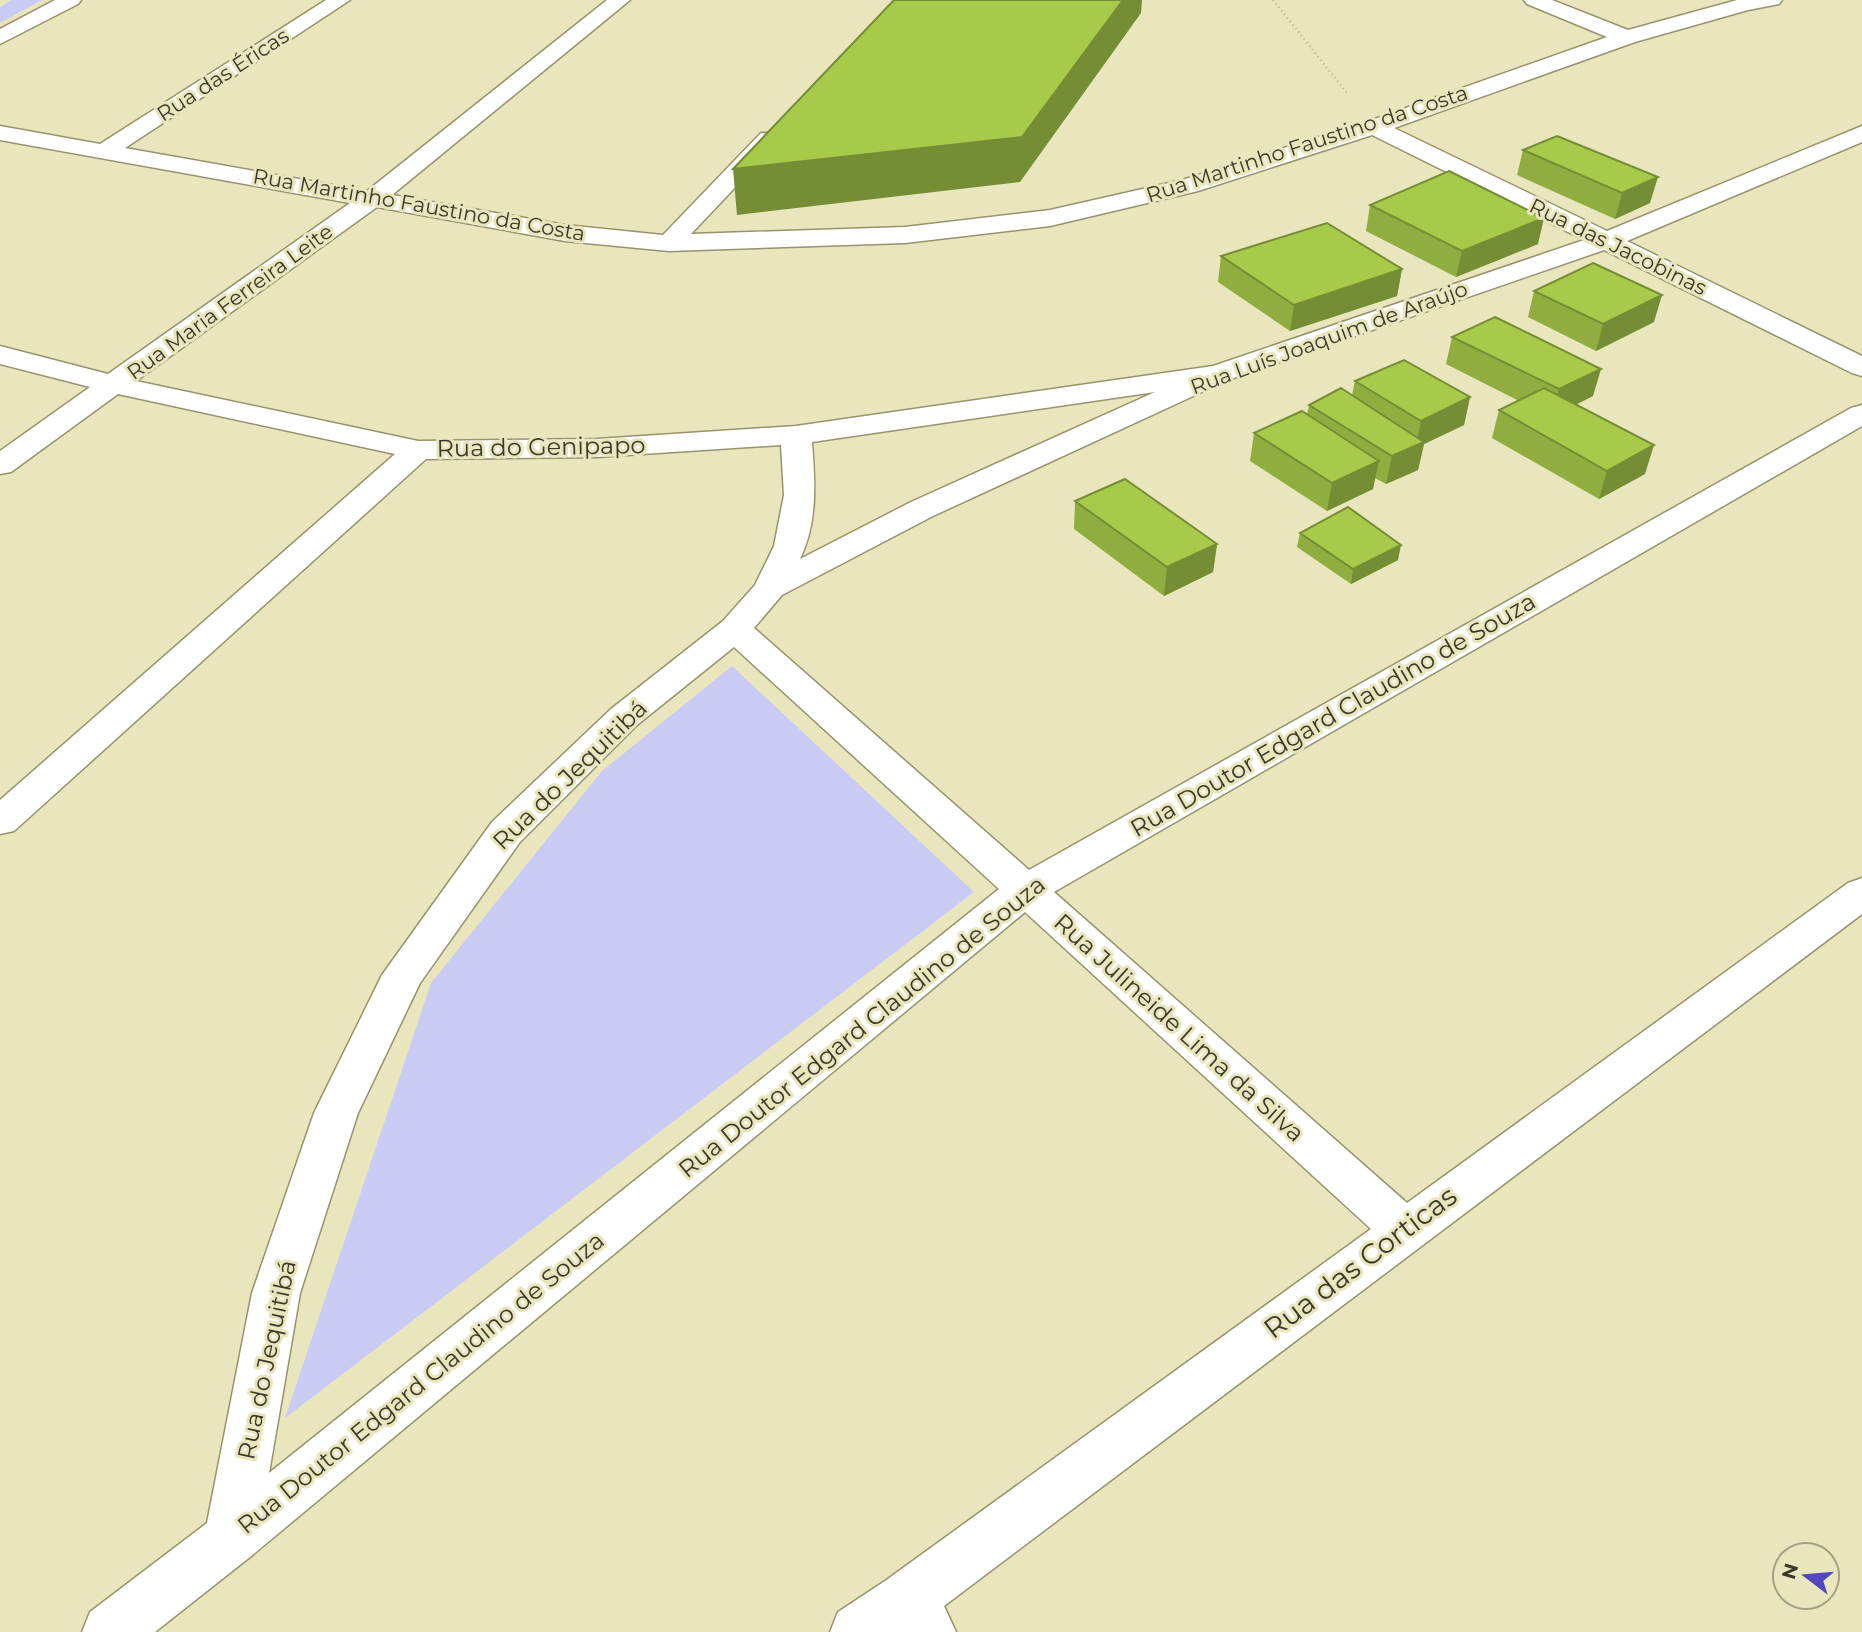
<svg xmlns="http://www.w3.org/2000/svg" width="1862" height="1632" font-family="Montserrat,sans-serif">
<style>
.green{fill:#c9cbf5}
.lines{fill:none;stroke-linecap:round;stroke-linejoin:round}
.minor-casing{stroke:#96936d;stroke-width:3}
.path{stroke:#b5b291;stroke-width:2.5;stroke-dasharray:1 3.5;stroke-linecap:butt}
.minor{fill:#fff;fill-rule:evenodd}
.wall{fill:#90ae40}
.shaded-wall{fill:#758d34}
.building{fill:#a7ca4a;stroke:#758d34;stroke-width:2}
.labels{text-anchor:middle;stroke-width:6;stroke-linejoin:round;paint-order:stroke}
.far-street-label{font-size:21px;fill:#3b3929;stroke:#e9e6be}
.street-label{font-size:24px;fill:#3b3929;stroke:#e9e6be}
.near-street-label{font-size:28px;fill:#3b3929;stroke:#e9e6be}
</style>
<rect width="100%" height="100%" fill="#e9e6be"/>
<path class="green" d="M 12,0 L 42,0 L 0,23 L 0,7 Z
M 732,666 L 974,892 L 285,1418 L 431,983 L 602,771 Z"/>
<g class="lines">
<g class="minor-casing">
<path id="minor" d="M 55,0 L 81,0 L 78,4 L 0,44 L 0,29 Z
M 326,0 L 350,0 L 125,148 L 367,191 L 607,0 L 630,0 L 392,195 L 565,225 L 663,235 L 761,133 L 777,133 L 781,138 L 777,143 L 691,234 L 905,227 L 1050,210 L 1182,180 L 1366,122 L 1607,37 L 1527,4 L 1524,0 L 1552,0 L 1628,30 L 1737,0 L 1782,0 L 1779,4 L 1748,10 L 1635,42 L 1394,128 L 1607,231 L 1862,126 L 1862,142 L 1627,241 L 1862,356 L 1862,376 L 1852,373 L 1604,250 L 1228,380 L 933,516 L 782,595 L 754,628 L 1029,870 L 1851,408 L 1862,405 L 1862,426 L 1054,892 L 1407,1203 L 1848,883 L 1862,878 L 1862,914 L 944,1606 L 956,1632 L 830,1632 L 838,1612 L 885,1581 L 1371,1229 L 1025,912 L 250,1557 L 155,1632 L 82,1632 L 90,1612 L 207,1523 L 252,1293 L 314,1113 L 382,975 L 492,822 L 611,709 L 723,621 L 755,585 L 774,546 L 784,495 L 781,445 L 597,457 L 426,459 L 14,831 L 0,834 L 0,800 L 395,454 L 118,394 L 11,472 L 0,474 L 0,451 L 90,387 L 0,364 L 0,346 L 108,374 L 350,203 L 0,140 L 0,126 L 100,144 ZM 1372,135 L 1584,240 L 1213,366 L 796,426 L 597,439 L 418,441 L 136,381 L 377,207 L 565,241 L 669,251 L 905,243 L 1050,226 L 1198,191 ZM 1155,392 L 911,502 L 800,559 C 818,522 815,482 812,442 ZM 734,647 L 999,889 L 269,1473 L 300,1293 L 358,1113 L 420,983 L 520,842 L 637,725 Z"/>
</g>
<path class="path" d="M 1273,0 L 1347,93"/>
<use href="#minor" class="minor"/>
</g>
<path class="wall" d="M 1523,150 L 1650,203 L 1615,219 L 1517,175 Z
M 1370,205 L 1538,244 L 1456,277 L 1366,231 Z
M 1221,256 L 1402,269 L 1397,296 L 1290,331 L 1218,282 Z
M 1534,291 L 1654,322 L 1596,351 L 1528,317 Z
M 1452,337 L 1593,396 L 1576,405 L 1645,474 L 1599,499 L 1492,438 L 1499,410 L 1519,401 L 1446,364 Z
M 1355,381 L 1470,397 L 1464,425 L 1424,444 L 1418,470 L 1386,484 L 1375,478 L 1373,489 L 1327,511 L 1250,461 L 1254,433 L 1307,415 L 1309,405 L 1352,395 Z
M 1075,501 L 1217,544 L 1213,572 L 1164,596 L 1074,529 Z
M 1300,533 L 1398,560 L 1351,584 L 1297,547 Z"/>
<path class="shaded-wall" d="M 1123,0 L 1142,0 L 1141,13 L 1020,182 L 737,215 L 733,169 Z
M 1658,177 L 1650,203 L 1615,219 L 1622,193 Z
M 1544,218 L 1538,244 L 1456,277 L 1462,251 Z
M 1402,269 L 1397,296 L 1290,331 L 1294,305 Z
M 1662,295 L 1654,322 L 1596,351 L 1603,324 Z
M 1601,369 L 1593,396 L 1551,416 L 1559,389 Z
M 1470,397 L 1464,425 L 1424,444 L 1418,470 L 1386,484 L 1392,456 L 1416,446 L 1421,421 Z
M 1654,445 L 1645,474 L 1599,499 L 1607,471 Z
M 1379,461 L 1373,489 L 1327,511 L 1332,483 Z
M 1217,544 L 1213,572 L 1164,596 L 1167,567 Z
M 1401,545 L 1398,560 L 1351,584 L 1353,569 Z"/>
<path class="building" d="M 894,0 L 1123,0 L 1022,137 L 733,169 Z
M 1557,136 L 1658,177 L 1622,193 L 1523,150 Z
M 1449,171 L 1544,218 L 1462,251 L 1370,205 Z
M 1327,223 L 1402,269 L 1294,305 L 1221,256 Z
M 1593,263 L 1662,295 L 1603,324 L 1534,291 Z
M 1495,317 L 1601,369 L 1559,389 L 1452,337 Z
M 1404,360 L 1470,397 L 1421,421 L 1355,381 Z
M 1341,388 L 1424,442 L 1392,456 L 1309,405 Z
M 1544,388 L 1654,445 L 1607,471 L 1499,410 Z
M 1302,411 L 1379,461 L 1332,483 L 1254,433 Z
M 1125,479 L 1217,544 L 1167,567 L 1075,501 Z
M 1348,507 L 1401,545 L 1353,569 L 1300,533 Z"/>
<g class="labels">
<g class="far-street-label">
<text transform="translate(223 75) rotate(-33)" y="7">Rua das Éricas</text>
<text transform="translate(1307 144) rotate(-18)" y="7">Rua Martinho Faustino da Costa</text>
<text transform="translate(419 205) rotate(10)" y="7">Rua Martinho Faustino da Costa</text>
<text transform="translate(1618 247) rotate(26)" y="7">Rua das Jacobinas</text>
<text transform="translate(230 302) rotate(-36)" y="7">Rua Maria Ferreira Leite</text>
<text transform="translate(1329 338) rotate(-20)" y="7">Rua Luís Joaquim de Araújo</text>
</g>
<g class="street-label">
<text transform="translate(541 447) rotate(-1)" y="8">Rua do Genipapo</text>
<text transform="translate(1333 715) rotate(-30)" y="8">Rua Doutor Edgard Claudino de Souza</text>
<text transform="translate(570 775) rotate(-44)" y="8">Rua do Jequitibá</text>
<text transform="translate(862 1027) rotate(-39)" y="8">Rua Doutor Edgard Claudino de Souza</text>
<text transform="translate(1179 1028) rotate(42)" y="8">Rua Julineide Lima da Silva</text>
<text transform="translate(267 1360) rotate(-78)" y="8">Rua do Jequitibá</text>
<text transform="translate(421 1383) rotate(-39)" y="8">Rua Doutor Edgard Claudino de Souza</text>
</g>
<g class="near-street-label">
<text transform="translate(1360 1262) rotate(-37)" y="10">Rua das Corticas</text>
</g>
</g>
<g transform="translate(1806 1576) rotate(286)"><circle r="33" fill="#e9e6be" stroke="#a3a182" stroke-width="2"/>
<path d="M0-5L12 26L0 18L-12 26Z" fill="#5546be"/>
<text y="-10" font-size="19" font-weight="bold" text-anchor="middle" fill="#3b3929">N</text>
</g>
</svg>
